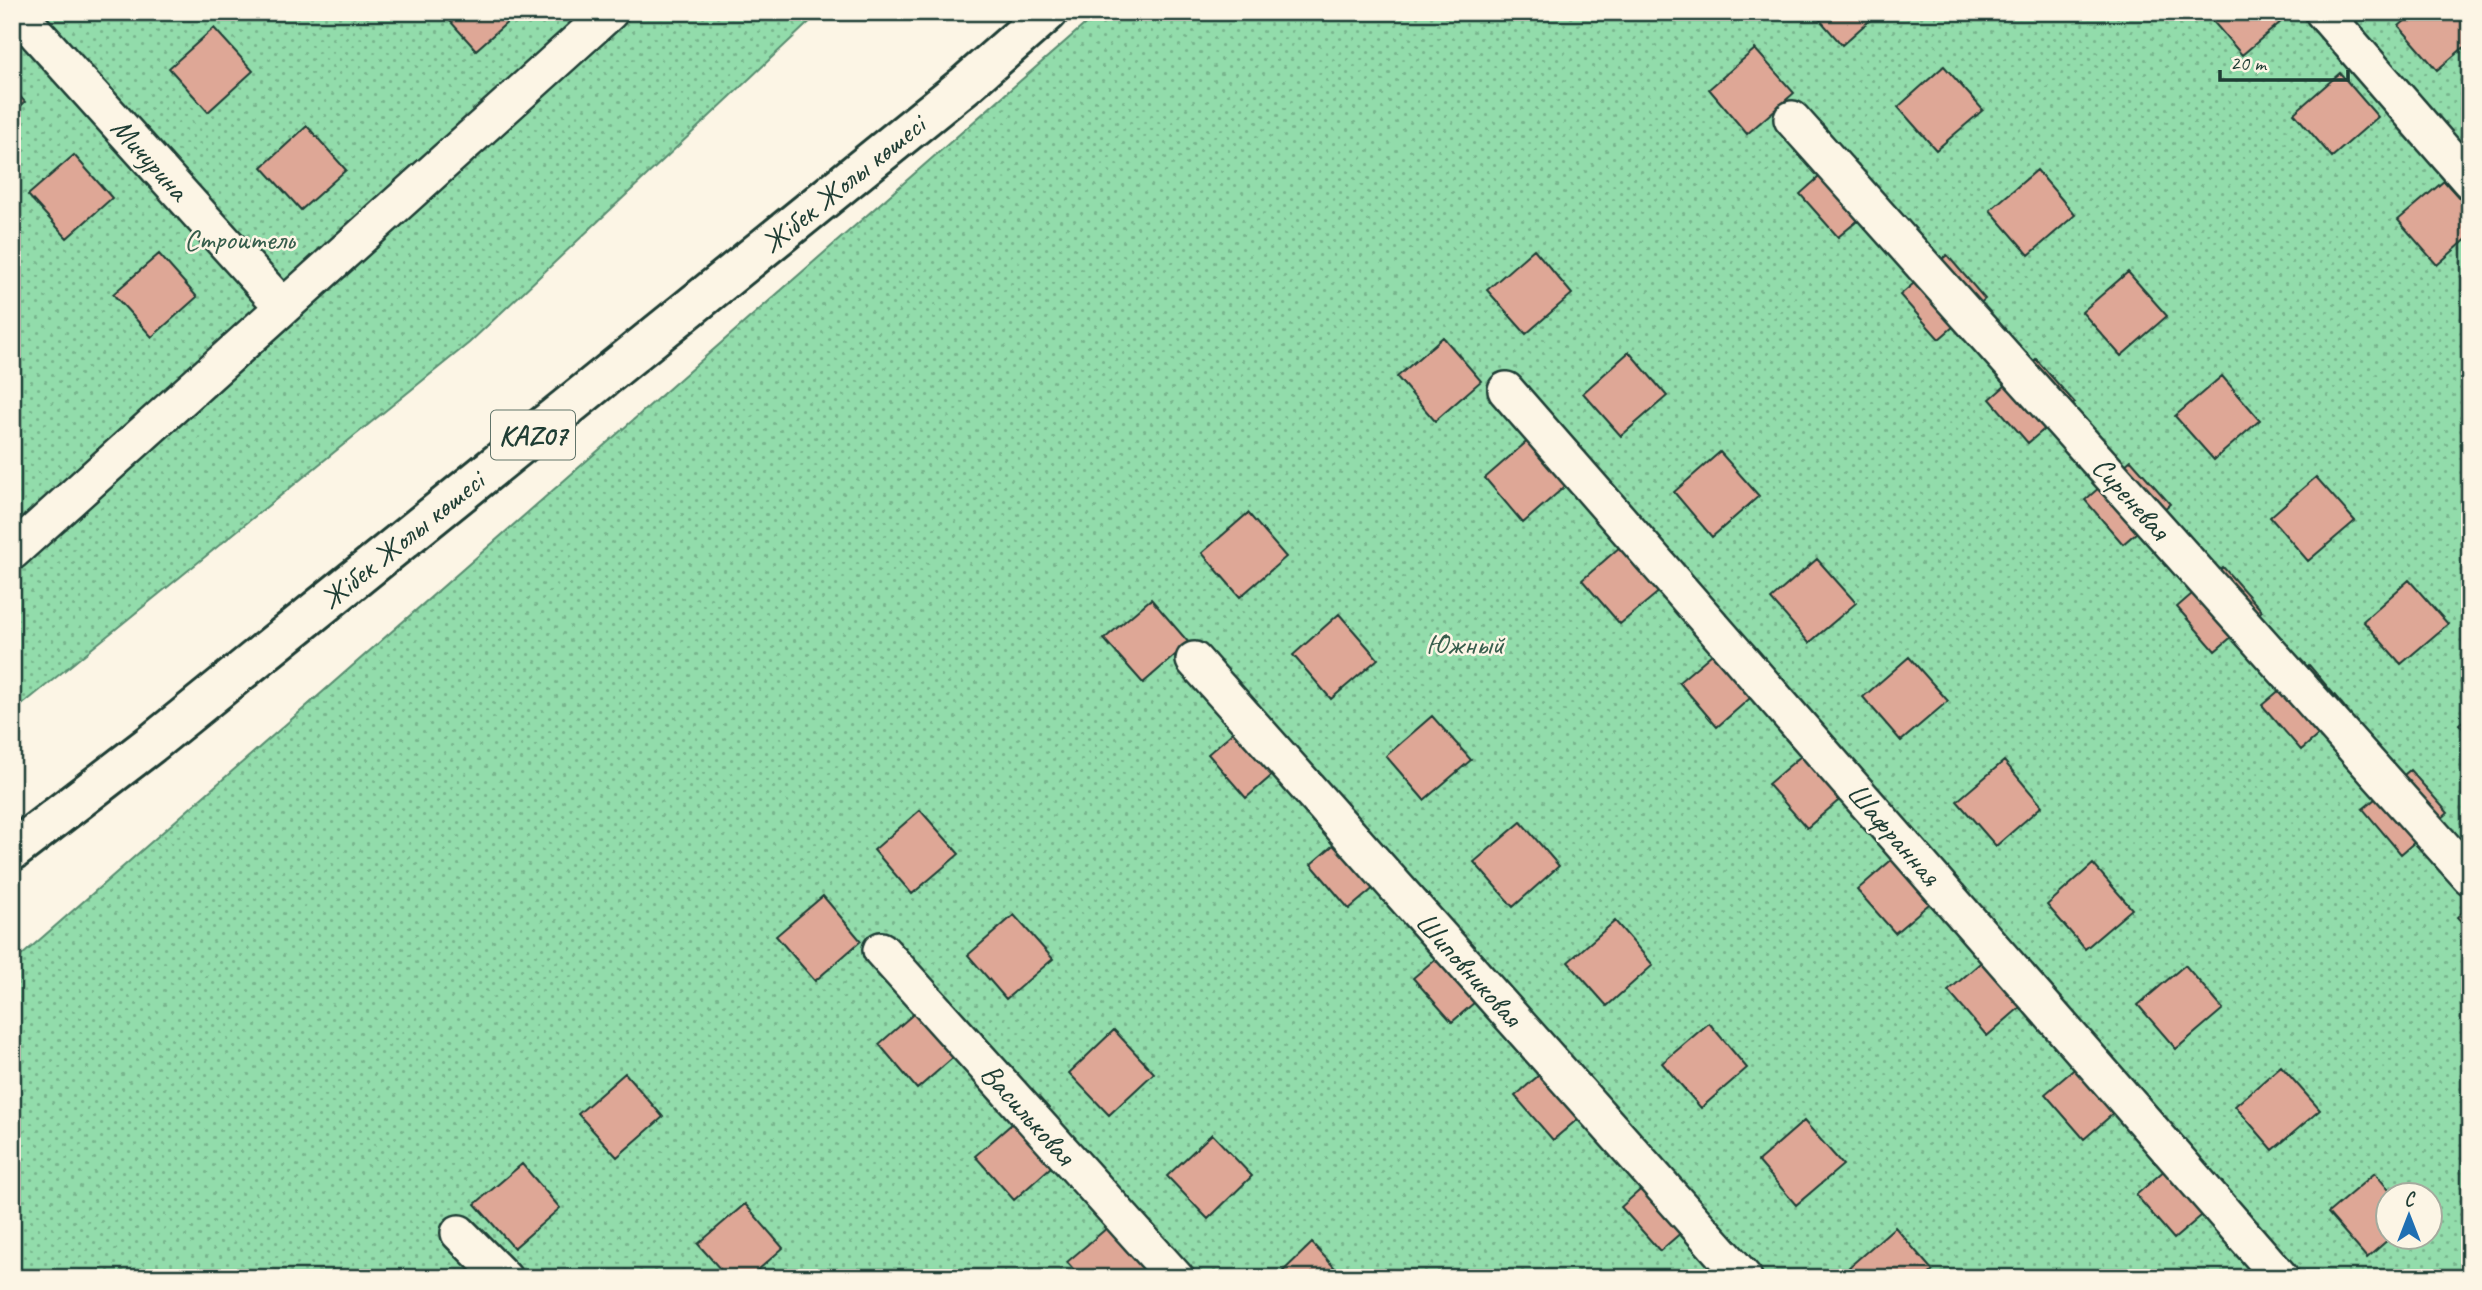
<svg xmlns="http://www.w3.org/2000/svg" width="2482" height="1290" font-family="Caveat,sans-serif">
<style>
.garden{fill:url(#garden-dots);stroke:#588c70;stroke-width:2;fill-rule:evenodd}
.building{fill:#dea796;stroke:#1f3d34;stroke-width:2}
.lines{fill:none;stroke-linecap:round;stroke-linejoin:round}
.street-casing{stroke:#1f3d34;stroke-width:40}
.highway-casing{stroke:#1f3d34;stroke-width:44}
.street{stroke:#fcf5e5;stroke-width:35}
.highway{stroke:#fcf5e5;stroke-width:38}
.labels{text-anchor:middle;stroke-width:5;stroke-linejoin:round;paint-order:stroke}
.shield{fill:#fcf5e5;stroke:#617469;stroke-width:2}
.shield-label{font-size:28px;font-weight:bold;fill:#1f3d34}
.street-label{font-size:30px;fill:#1f3d34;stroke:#fcf5e5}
.park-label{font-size:30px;fill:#365d4c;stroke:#fcf5e5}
</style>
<defs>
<pattern id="garden-dots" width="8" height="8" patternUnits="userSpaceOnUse" patternTransform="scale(1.75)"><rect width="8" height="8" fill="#92dcab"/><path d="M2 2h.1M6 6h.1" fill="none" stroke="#77b48c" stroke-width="1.8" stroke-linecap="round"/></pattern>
</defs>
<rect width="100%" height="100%" fill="#fcf5e5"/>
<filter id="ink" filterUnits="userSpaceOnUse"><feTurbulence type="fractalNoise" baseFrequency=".0143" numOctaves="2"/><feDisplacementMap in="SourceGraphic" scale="14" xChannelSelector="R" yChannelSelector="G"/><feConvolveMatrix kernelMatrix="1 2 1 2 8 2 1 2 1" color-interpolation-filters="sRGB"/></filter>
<g filter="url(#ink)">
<path class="garden" d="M 12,12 L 820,12 L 469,343 L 12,713 Z
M 1099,12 L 2470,12 L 2470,1278 L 12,1278 L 12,964 ZM 2388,1196 L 2430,1196 L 2430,1238 L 2388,1238 Z"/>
<path class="building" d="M 442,12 L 519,12 L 476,50 Z
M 1813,12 L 1879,12 L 1842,45 Z
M 2205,12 L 2286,12 L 2289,15 L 2242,55 Z
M 2415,12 L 2469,12 L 2470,42 L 2437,70 L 2399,26 Z
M 214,28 L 253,71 L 208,112 L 169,68 Z
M 1755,49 L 1794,93 L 1747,134 L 1709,89 Z
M 1944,66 L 1983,110 L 1936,150 L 1898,107 Z
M 2340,73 L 2378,117 L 2332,157 L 2294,113 Z
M 12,88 L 25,102 L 12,114 Z
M 307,126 L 346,170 L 301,210 L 262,167 Z
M 1846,153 L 1885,198 L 1838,237 L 1800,194 Z
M 74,155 L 112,198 L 67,238 L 28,195 Z
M 2037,170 L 2075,215 L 2029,255 L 1990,210 Z
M 2444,181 L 2470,210 L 2470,236 L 2437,265 L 2398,220 Z
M 1534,249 L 1572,294 L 1526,334 L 1487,290 Z
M 159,254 L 197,297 L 152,337 L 113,294 Z
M 1947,255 L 1985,299 L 1939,339 L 1900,295 Z
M 2128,272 L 2167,316 L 2121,356 L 2082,312 Z
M 1443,337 L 1481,381 L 1435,421 L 1397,377 Z
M 1629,352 L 1667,396 L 1621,436 L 1583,393 Z
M 2036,359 L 2075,403 L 2028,443 L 1990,399 Z
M 2222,376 L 2260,420 L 2214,460 L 2175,416 Z
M 1531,438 L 1570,482 L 1523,523 L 1485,478 Z
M 1720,452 L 1759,496 L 1712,537 L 1674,492 Z
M 2131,460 L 2170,504 L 2123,544 L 2085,500 Z
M 2316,477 L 2355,521 L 2308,561 L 2270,517 Z
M 1248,513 L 1286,557 L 1240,597 L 1202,553 Z
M 1628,540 L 1667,585 L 1620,624 L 1582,580 Z
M 1817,559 L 1856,603 L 1809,643 L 1771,599 Z
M 2223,567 L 2262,611 L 2215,651 L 2177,607 Z
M 2409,580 L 2448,624 L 2401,664 L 2363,621 Z
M 1151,599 L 1189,643 L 1143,683 L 1104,639 Z
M 1339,614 L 1378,659 L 1331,699 L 1293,655 Z
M 1725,643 L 1764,686 L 1717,727 L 1679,682 Z
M 1909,657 L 1948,701 L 1901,741 L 1863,697 Z
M 2309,665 L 2347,710 L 2301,750 L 2262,705 Z
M 1254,714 L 1292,758 L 1246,798 L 1208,754 Z
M 2470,715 L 2470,736 L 2459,724 Z
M 1432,716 L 1471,760 L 1424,800 L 1386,756 Z
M 1815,744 L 1853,788 L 1807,828 L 1768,784 Z
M 2004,761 L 2042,806 L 1996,846 L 1957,801 Z
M 2410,770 L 2448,813 L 2401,854 L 2363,809 Z
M 920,810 L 959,854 L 912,894 L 874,850 Z
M 1521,822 L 1559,866 L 1513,907 L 1474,862 Z
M 1357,825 L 1396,869 L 1349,909 L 1311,864 Z
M 1904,849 L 1942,893 L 1895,933 L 1857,890 Z
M 2093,864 L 2132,909 L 2085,949 L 2047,905 Z
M 823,896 L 861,941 L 815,981 L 776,936 Z
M 2470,906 L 2470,931 L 2457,917 Z
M 1014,915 L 1053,959 L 1006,999 L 968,955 Z
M 1615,921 L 1653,965 L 1607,1006 L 1568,962 Z
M 1460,938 L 1498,982 L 1452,1022 L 1413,978 Z
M 1994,951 L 2033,996 L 1987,1036 L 1948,991 Z
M 2185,965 L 2223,1009 L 2176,1049 L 2138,1005 Z
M 925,1004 L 963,1049 L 917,1089 L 879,1044 Z
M 1709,1023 L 1747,1068 L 1701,1108 L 1662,1063 Z
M 1114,1030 L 1154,1073 L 1109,1115 L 1069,1073 Z
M 2091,1055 L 2130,1099 L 2084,1139 L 2045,1094 Z
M 1561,1056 L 1600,1100 L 1553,1140 L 1515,1096 Z
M 2281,1066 L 2320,1110 L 2273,1150 L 2235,1106 Z
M 625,1073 L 663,1117 L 617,1157 L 578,1114 Z
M 1021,1116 L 1060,1159 L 1014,1200 L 975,1156 Z
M 1804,1121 L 1843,1165 L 1796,1205 L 1758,1161 Z
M 1212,1134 L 1252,1176 L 1208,1219 L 1167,1176 Z
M 2182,1155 L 2221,1199 L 2174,1239 L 2136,1195 Z
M 522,1164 L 560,1208 L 514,1248 L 475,1204 Z
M 1667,1166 L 1706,1211 L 1660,1251 L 1621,1207 Z
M 2375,1173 L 2394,1196 L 2388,1196 L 2388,1238 L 2390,1238 L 2367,1258 L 2328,1213 Z
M 745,1204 L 783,1248 L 749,1278 L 728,1278 L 698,1244 Z
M 1114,1222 L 1152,1266 L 1139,1278 L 1081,1278 L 1067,1262 Z
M 1895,1227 L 1933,1271 L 1925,1278 L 1858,1278 L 1849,1267 Z
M 1312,1243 L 1344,1278 L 1276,1278 Z"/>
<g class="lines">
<g class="street-casing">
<path id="street" d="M 17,12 L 283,307
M 2323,12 L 2470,181
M 1792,119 L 2470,877
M 1506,390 L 2281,1278
M 12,552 L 610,12
M 1194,660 L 1744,1278
M 881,950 L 1176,1278
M 459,1233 L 504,1278"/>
</g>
<g class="highway-casing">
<path id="highway" d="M 12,851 L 151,744 L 965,85 L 1048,12"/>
</g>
<use href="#street" class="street"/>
<use href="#highway" class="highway"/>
</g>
</g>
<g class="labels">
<rect class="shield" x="491" y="410.5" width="84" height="49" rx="5"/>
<g class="shield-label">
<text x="533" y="445">KAZ07</text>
</g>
<g class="street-label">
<text transform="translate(150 159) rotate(48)" y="10">Мичурина</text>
<text transform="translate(843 184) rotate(-39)" y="10">Жібек Жолы көшесі</text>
<text transform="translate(2131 498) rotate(48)" y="10">Сиреневая</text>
<text transform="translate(402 540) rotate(-39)" y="10">Жібек Жолы көшесі</text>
<text transform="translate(1894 834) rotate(49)" y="10">Шафранная</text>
<text transform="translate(1469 969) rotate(48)" y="10">Шиповниковая</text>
<text transform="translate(1028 1114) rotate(48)" y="10">Васильковая</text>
</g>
<g class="park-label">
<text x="239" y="249">Строитель</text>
<text x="1465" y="654">Южный</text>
</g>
</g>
<rect width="2482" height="1290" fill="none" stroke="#fcf5e5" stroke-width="42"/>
<rect x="21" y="21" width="2440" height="1248" fill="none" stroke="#1f3d34" stroke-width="2.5" filter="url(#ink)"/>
<g transform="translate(2409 1216)"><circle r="33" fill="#fcf5e5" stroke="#a4ab9e" stroke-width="2"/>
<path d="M0-5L12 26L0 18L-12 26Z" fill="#1f6fb2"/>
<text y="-10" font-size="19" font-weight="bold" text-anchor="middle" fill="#1f3d34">С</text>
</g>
<path d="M2220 70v10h128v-10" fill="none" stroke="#1f3d34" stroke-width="3.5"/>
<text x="2230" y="70" font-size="21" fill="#1f3d34" stroke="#fcf5e5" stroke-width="5" paint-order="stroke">20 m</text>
</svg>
